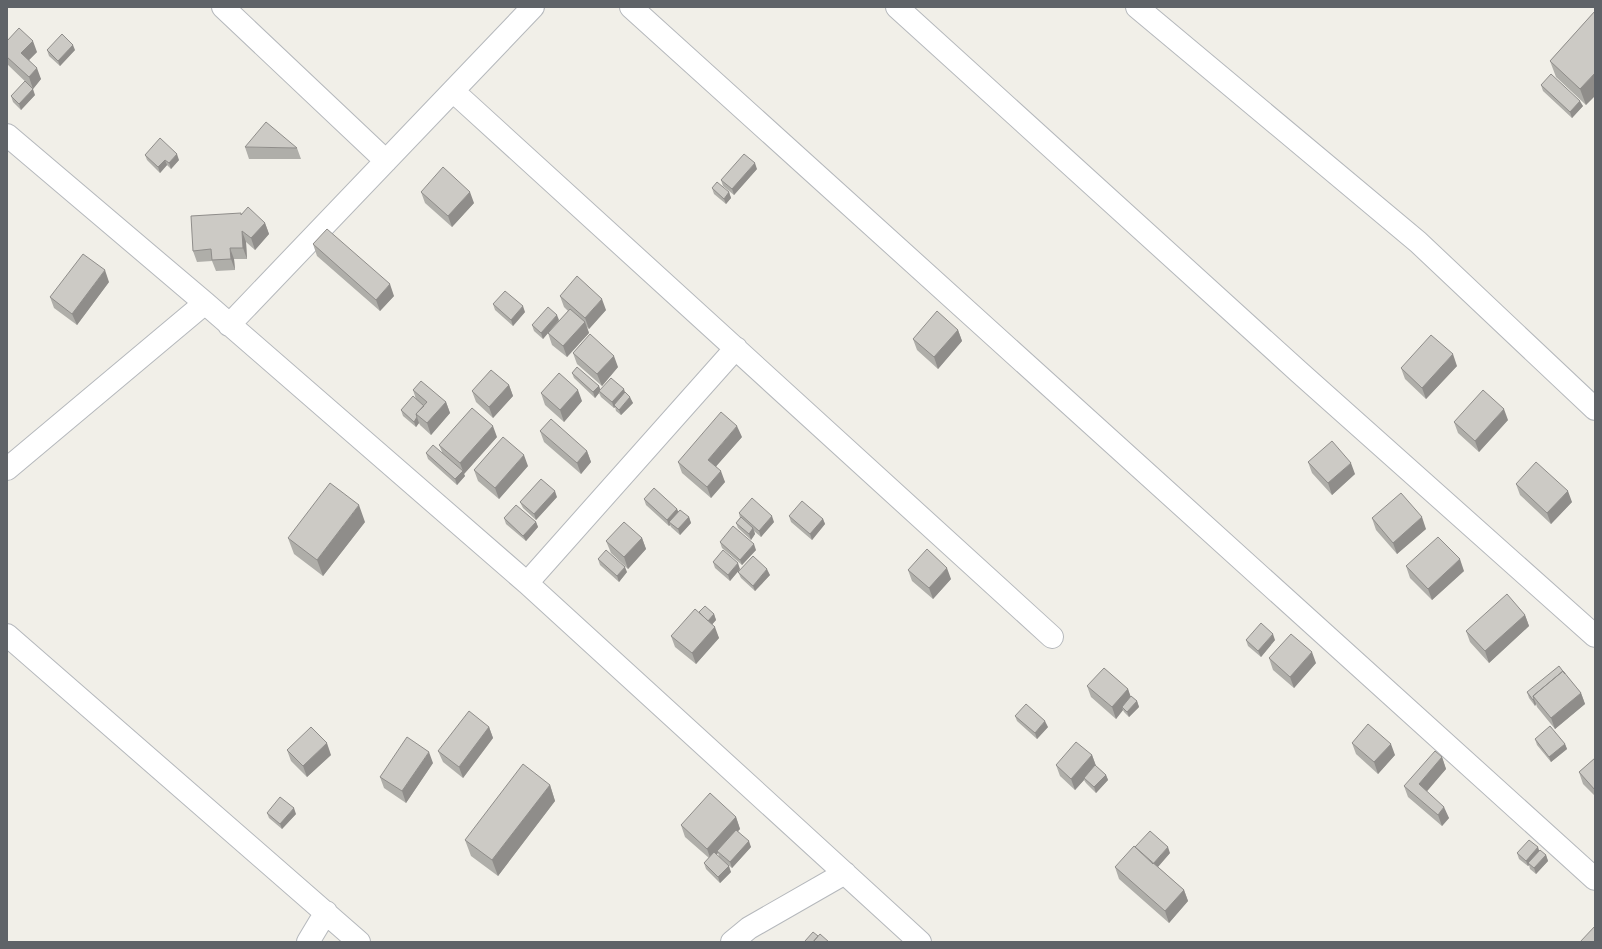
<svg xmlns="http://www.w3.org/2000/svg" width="1602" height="949" font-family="'Work Sans',sans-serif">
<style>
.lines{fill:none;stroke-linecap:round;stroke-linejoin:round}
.minor-casing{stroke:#b5b8bc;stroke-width:24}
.minor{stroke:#fff;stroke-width:22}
.wall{fill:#afaea9}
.shaded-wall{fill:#8f8d8a}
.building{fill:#cccac5;stroke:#8f8d8a}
</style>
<rect width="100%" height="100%" fill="#f1efe8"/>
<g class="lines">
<g class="minor-casing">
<path id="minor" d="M 223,7 L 386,161
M 631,7 L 1595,879
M 897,7 L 1299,372 L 1595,636
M 1137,7 L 1418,242 L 1595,409
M 453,91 L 1052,637
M 7,135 L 205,303 L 527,583 L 920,942
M 229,325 L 533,7
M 7,469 L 205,303
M 527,583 L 736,348
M 7,635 L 359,942
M 308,942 L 326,912
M 732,942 L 749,928 L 845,873"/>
</g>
<use href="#minor" class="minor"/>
</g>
<path class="wall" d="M 1595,11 L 1586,105 L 1556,77 L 1550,61 Z
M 7,41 L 37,52 L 29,60 L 41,79 L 33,89 L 7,64 Z
M 47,50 L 75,50 L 60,66 L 49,56 Z
M 1541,85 L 1583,106 L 1572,118 L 1543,91 Z
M 35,95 L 21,110 L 13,102 L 11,96 Z
M 245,147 L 297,148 L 301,159 L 249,159 Z
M 145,155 L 179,160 L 171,169 L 167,165 L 160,173 L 147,160 Z
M 757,169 L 734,195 L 723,186 L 721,180 Z
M 712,188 L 729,192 L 731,198 L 726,204 L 714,194 Z
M 421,192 L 474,203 L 452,227 L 425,203 Z
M 242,214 L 265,223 L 269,234 L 255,250 L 246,242 L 247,259 L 234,259 L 235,270 L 216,271 L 212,261 L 197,262 L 193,251 Z
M 313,244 L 394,296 L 380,311 L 317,256 Z
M 109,282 L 77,325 L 54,308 L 50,297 Z
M 560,296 L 606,310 L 589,329 L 587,327 L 589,333 L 567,357 L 552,345 L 548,333 L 568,311 L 564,307 Z
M 493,304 L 525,312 L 513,326 L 495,310 Z
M 559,320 L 543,339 L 534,331 L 532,325 Z
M 958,330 L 962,341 L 938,369 L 917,350 L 913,339 Z
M 573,353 L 618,367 L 602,386 L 577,364 Z
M 1457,366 L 1426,399 L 1405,379 L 1401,368 Z
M 572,373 L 599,386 L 600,390 L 625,392 L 633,403 L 621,415 L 616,411 L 615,407 L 614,408 L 601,397 L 599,393 L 595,398 L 574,378 Z
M 509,385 L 513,396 L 493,418 L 476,402 L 472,391 Z
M 413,390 L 446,402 L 450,413 L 431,435 L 420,425 L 419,423 L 416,427 L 403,416 L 401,410 L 416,399 Z
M 541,393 L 582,401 L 564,422 L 545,405 Z
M 1508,420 L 1479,452 L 1458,433 L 1454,422 Z
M 540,431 L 587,451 L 591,462 L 581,474 L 544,442 Z
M 497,437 L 464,474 L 465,476 L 457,485 L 428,459 L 426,453 L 442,452 L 439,445 Z
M 742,437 L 716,466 L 725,482 L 711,498 L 682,473 L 678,462 Z
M 1308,462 L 1355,474 L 1332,495 L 1312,473 Z
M 528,466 L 499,499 L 478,481 L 474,470 Z
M 1516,484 L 1572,502 L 1551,524 L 1520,495 Z
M 557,497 L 536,520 L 523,508 L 520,502 Z
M 644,499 L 677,509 L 678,511 L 689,517 L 691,523 L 680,535 L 671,527 L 670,525 L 669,526 L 646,505 Z
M 739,513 L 774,522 L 761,537 L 754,531 L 755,534 L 751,540 L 738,528 L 736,523 L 740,518 Z
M 789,516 L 823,519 L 825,524 L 812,540 L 791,522 Z
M 504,518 L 536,522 L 538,527 L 526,541 L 506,524 Z
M 1372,518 L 1426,529 L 1397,554 L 1376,530 Z
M 365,522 L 323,576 L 294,554 L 288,538 Z
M 642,538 L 646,549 L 628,569 L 611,553 L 606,541 Z
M 720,542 L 756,550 L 742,565 L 722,548 Z
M 598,559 L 627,572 L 619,582 L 600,565 Z
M 713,562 L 740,569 L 730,581 L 715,568 Z
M 1406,566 L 1464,571 L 1432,600 L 1410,578 Z
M 908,570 L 951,579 L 933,599 L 912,581 Z
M 738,572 L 770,575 L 755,591 L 741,578 Z
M 699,612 L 714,614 L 716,620 L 712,624 L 719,638 L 696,664 L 675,647 L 671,636 Z
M 1525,615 L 1529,626 L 1489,663 L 1470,642 L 1466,631 Z
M 1246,640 L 1275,640 L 1261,657 L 1248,646 Z
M 1269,658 L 1316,663 L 1294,688 L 1273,670 Z
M 1566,675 L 1581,693 L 1585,704 L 1555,729 L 1537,707 L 1536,704 L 1535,706 L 1529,698 L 1527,692 Z
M 1087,686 L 1128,689 L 1130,697 L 1137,701 L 1139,707 L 1129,717 L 1124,712 L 1123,710 L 1116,719 L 1091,697 Z
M 1015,716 L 1048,727 L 1037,739 L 1017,721 Z
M 489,727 L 493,738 L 463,778 L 443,762 L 438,751 Z
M 1535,739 L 1565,744 L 1567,749 L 1551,762 L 1537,745 Z
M 1352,743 L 1395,755 L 1378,774 L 1356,754 Z
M 287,750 L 331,755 L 307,777 L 291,761 Z
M 1092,755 L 1096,766 L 1106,775 L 1108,780 L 1096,793 L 1086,783 L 1084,780 L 1075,790 L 1060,776 L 1056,765 Z
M 1442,757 L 1446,769 L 1426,791 L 1449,818 L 1442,826 L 1408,797 L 1404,786 Z
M 1595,758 L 1595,796 L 1583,784 L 1579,772 Z
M 433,763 L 406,803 L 384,788 L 380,777 Z
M 550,785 L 555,801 L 498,876 L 471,856 L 465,840 Z
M 267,813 L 296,814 L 282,829 L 269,818 Z
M 736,817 L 740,829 L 738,831 L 751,847 L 732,868 L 719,857 L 718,853 L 716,855 L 731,872 L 720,883 L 706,869 L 704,863 L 709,858 L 685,837 L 681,825 Z
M 1539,851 L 1546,855 L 1548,861 L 1536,874 L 1530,869 L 1529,865 L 1528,866 L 1519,859 L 1517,853 Z
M 1170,853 L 1158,867 L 1184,890 L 1188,901 L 1169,923 L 1119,879 L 1115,867 Z"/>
<path class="shaded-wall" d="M 33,41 L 37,52 L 25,64 L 21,53 Z
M 73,45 L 75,50 L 60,66 L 58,61 Z
M 37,68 L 41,79 L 33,89 L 29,77 Z
M 1595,73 L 1595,96 L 1586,105 L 1580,89 Z
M 33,89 L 35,95 L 21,110 L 19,104 Z
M 1580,101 L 1583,106 L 1572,118 L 1570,112 Z
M 177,154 L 179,160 L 171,169 L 169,163 Z
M 165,160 L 167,165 L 160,173 L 158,167 Z
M 755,163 L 757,169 L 734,195 L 732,189 Z
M 470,192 L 474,203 L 452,227 L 448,216 Z
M 729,192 L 731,198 L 726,204 L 724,199 Z
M 265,223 L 269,234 L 255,250 L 251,238 Z
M 242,231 L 246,242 L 247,259 L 243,248 Z
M 230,248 L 234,259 L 235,270 L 231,259 Z
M 105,270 L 109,282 L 77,325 L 72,314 Z
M 390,284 L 394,296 L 380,311 L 376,300 Z
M 602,299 L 606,310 L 589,329 L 585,318 Z
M 523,306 L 525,312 L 513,326 L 511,320 Z
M 557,315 L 559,320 L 543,339 L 541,333 Z
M 585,322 L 589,333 L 567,357 L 563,346 Z
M 958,330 L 962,341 L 938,369 L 934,357 Z
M 1453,354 L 1457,366 L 1426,399 L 1422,388 Z
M 614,356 L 618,367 L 602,386 L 597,374 Z
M 509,385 L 513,396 L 493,418 L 489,407 Z
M 599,386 L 601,391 L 599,391 L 599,393 L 595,398 L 593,392 Z
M 624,389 L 626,395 L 614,405 L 615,407 L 614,408 L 612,402 Z
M 578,390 L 582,401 L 564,422 L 560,410 Z
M 630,397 L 633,403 L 621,415 L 619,410 Z
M 446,402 L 450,413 L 431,435 L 427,423 Z
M 1504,409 L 1508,420 L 1479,452 L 1475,441 Z
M 417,417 L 419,423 L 416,427 L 414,422 Z
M 493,426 L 497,437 L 464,474 L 465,476 L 457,485 L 455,479 L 463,471 L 460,463 Z
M 737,426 L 742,437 L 712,471 L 708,460 Z
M 587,451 L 591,462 L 581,474 L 577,463 Z
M 524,455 L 528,466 L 499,499 L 495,488 Z
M 1351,463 L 1355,474 L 1332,495 L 1328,483 Z
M 721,471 L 725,482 L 711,498 L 707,487 Z
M 555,491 L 557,497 L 536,520 L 534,514 Z
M 1568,491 L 1572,502 L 1551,524 L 1547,513 Z
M 359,505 L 365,522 L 323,576 L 317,560 Z
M 677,509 L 679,514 L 669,522 L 670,525 L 669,526 L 667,520 Z
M 772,516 L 774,522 L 761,537 L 759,531 Z
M 689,517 L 691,523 L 680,535 L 678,529 Z
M 1422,517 L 1426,529 L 1397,554 L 1393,543 Z
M 823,519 L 825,524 L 812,540 L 810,534 Z
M 536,522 L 538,527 L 526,541 L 523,536 Z
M 753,528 L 755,534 L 751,540 L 749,534 Z
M 642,538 L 646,549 L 628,569 L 624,557 Z
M 754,544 L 756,550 L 742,565 L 740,560 Z
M 1460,559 L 1464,571 L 1432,600 L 1428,589 Z
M 738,563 L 740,569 L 730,581 L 728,575 Z
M 625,567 L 627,572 L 619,582 L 617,576 Z
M 947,568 L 951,579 L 933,599 L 929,588 Z
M 767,569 L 770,575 L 755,591 L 753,586 Z
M 714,614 L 716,620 L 710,627 L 708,621 Z
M 1525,615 L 1529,626 L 1489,663 L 1485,651 Z
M 715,627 L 719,638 L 696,664 L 692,653 Z
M 1273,634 L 1275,640 L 1261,657 L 1258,651 Z
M 1312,652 L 1316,663 L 1294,688 L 1290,677 Z
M 1128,689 L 1132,700 L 1122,707 L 1123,710 L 1116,719 L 1112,707 Z
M 1581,693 L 1585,704 L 1555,729 L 1551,718 Z
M 1534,699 L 1536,704 L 1535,706 L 1533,700 Z
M 1137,701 L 1139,707 L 1129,717 L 1127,712 Z
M 1045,721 L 1048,727 L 1037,739 L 1035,733 Z
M 489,727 L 493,738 L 463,778 L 459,767 Z
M 327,743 L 331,755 L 307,777 L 303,766 Z
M 1391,744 L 1395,755 L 1378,774 L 1374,762 Z
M 1565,744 L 1567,749 L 1551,762 L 1549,757 Z
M 429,752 L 433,763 L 406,803 L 402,791 Z
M 1092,755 L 1096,766 L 1084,778 L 1084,780 L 1075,790 L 1071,779 Z
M 1442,757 L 1446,769 L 1423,796 L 1419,784 Z
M 1106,775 L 1108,780 L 1096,793 L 1094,787 Z
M 550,785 L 555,801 L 498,876 L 492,860 Z
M 1444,807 L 1449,818 L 1442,826 L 1438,815 Z
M 294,808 L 296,814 L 282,829 L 280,824 Z
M 736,817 L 740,829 L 719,852 L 717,851 L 718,853 L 711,860 L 707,849 Z
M 749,841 L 751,847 L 732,868 L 730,862 Z
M 1168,847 L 1170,853 L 1156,869 L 1153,864 Z
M 1538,847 L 1540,853 L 1528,863 L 1529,865 L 1528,866 L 1526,861 Z
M 1546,855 L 1548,861 L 1536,874 L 1534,868 Z
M 729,866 L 731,872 L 720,883 L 718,877 Z
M 1184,890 L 1188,901 L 1169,923 L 1165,911 Z"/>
<path class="building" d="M 1595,11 L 1595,73 L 1580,89 L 1550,61 Z
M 19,28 L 33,41 L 21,53 L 37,68 L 29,77 L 7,57 L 7,41 Z
M 62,34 L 73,45 L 58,61 L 47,50 Z
M 1551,74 L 1580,101 L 1570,112 L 1541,85 Z
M 25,81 L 33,89 L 19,104 L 11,96 Z
M 266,122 L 297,148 L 245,147 Z
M 160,138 L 177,154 L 169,163 L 165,160 L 158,167 L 145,155 Z
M 744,154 L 755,163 L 732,189 L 721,180 Z
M 443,167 L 470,192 L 448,216 L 421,192 Z
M 717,182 L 729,192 L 724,199 L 712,188 Z
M 248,207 L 265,223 L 251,238 L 242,231 L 243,248 L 230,248 L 231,259 L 212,260 L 211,249 L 193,251 L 191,216 L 241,213 L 241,215 Z
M 327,229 L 390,284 L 376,300 L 313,244 Z
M 83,254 L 105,270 L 72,314 L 50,297 Z
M 577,276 L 602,299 L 585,318 L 560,296 Z
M 505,291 L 523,306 L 511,320 L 493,304 Z
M 548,307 L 557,315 L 541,333 L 532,325 Z
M 570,309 L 585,322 L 563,346 L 548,333 Z
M 937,311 L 958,330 L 934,357 L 913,339 Z
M 590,334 L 614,356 L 597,374 L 573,353 Z
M 1431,335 L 1453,354 L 1422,388 L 1401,368 Z
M 577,367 L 599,386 L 593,392 L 572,373 Z
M 491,370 L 509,385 L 489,407 L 472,391 Z
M 559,373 L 578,390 L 560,410 L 541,393 Z
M 611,378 L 624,389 L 612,402 L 599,391 Z
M 421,381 L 446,402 L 427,423 L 416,414 L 427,402 L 413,390 Z
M 1483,390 L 1504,409 L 1475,441 L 1454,422 Z
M 625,392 L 630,397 L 619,410 L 614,405 Z
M 413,396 L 424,406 L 416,414 L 417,417 L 414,422 L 401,410 Z
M 472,408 L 493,426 L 460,463 L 439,445 Z
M 721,412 L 737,426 L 708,460 L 721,471 L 707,487 L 678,462 Z
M 551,419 L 587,451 L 577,463 L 540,431 Z
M 503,437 L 524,455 L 495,488 L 474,470 Z
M 1332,441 L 1351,463 L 1328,483 L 1308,462 Z
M 433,445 L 463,471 L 455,479 L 426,453 Z
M 1536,462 L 1568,491 L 1547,513 L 1516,484 Z
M 541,479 L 555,491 L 534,514 L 520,502 Z
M 330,483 L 359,505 L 317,560 L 288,538 Z
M 654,488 L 677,509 L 667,520 L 644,499 Z
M 1401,493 L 1422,517 L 1393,543 L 1372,518 Z
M 752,498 L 772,516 L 759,531 L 739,513 Z
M 802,501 L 823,519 L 810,534 L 789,516 Z
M 516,505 L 536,522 L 523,536 L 504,518 Z
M 680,510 L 689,517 L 678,529 L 669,522 Z
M 741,517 L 753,528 L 749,534 L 736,523 Z
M 624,522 L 642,538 L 624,557 L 606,541 Z
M 733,526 L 754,544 L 740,560 L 720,542 Z
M 1438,537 L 1460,559 L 1428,589 L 1406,566 Z
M 927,549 L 947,568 L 929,588 L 908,570 Z
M 606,550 L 625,567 L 617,576 L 598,559 Z
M 723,550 L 738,563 L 728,575 L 713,562 Z
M 753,556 L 767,569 L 753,586 L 738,572 Z
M 1507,594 L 1525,615 L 1485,651 L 1466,631 Z
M 705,606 L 714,614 L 708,621 L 699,612 Z
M 695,609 L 715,627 L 692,653 L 671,636 Z
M 1261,623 L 1273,634 L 1258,651 L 1246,640 Z
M 1291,634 L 1312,652 L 1290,677 L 1269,658 Z
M 1559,666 L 1565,674 L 1563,671 L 1533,696 L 1534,699 L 1533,700 L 1527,692 Z
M 1104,668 L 1128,689 L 1112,707 L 1087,686 Z
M 1563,671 L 1581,693 L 1551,718 L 1533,696 Z
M 1131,696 L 1137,701 L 1127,712 L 1122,707 Z
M 1026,704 L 1045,721 L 1035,733 L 1015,716 Z
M 469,711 L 489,727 L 459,767 L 438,751 Z
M 1368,724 L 1391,744 L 1374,762 L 1352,743 Z
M 1550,726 L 1565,744 L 1549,757 L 1535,739 Z
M 311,727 L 327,743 L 303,766 L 287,750 Z
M 407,737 L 429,752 L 402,791 L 380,777 Z
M 1076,742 L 1092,755 L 1071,779 L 1056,765 Z
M 1435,751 L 1442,757 L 1419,784 L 1444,807 L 1438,815 L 1404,786 Z
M 1595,758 L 1595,790 L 1579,772 Z
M 523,764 L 550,785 L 492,860 L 465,840 Z
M 1095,765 L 1106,775 L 1094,787 L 1084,778 Z
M 710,793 L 736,817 L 707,849 L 681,825 Z
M 280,797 L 294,808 L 280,824 L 267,813 Z
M 736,830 L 749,841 L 730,862 L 717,851 Z
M 1150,831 L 1168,847 L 1153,864 L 1135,847 Z
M 1529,840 L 1538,847 L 1526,861 L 1517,853 Z
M 1134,846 L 1184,890 L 1165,911 L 1115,867 Z
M 1540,850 L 1546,855 L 1534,868 L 1528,863 Z
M 714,852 L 729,866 L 718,877 L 704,863 Z
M 1595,926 L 1595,942 L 1580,942 Z
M 813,932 L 818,936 L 813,942 L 806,942 L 805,941 Z
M 820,934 L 829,942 L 813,942 Z"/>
<rect width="1602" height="949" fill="none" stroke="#5f6368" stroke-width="16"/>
</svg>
